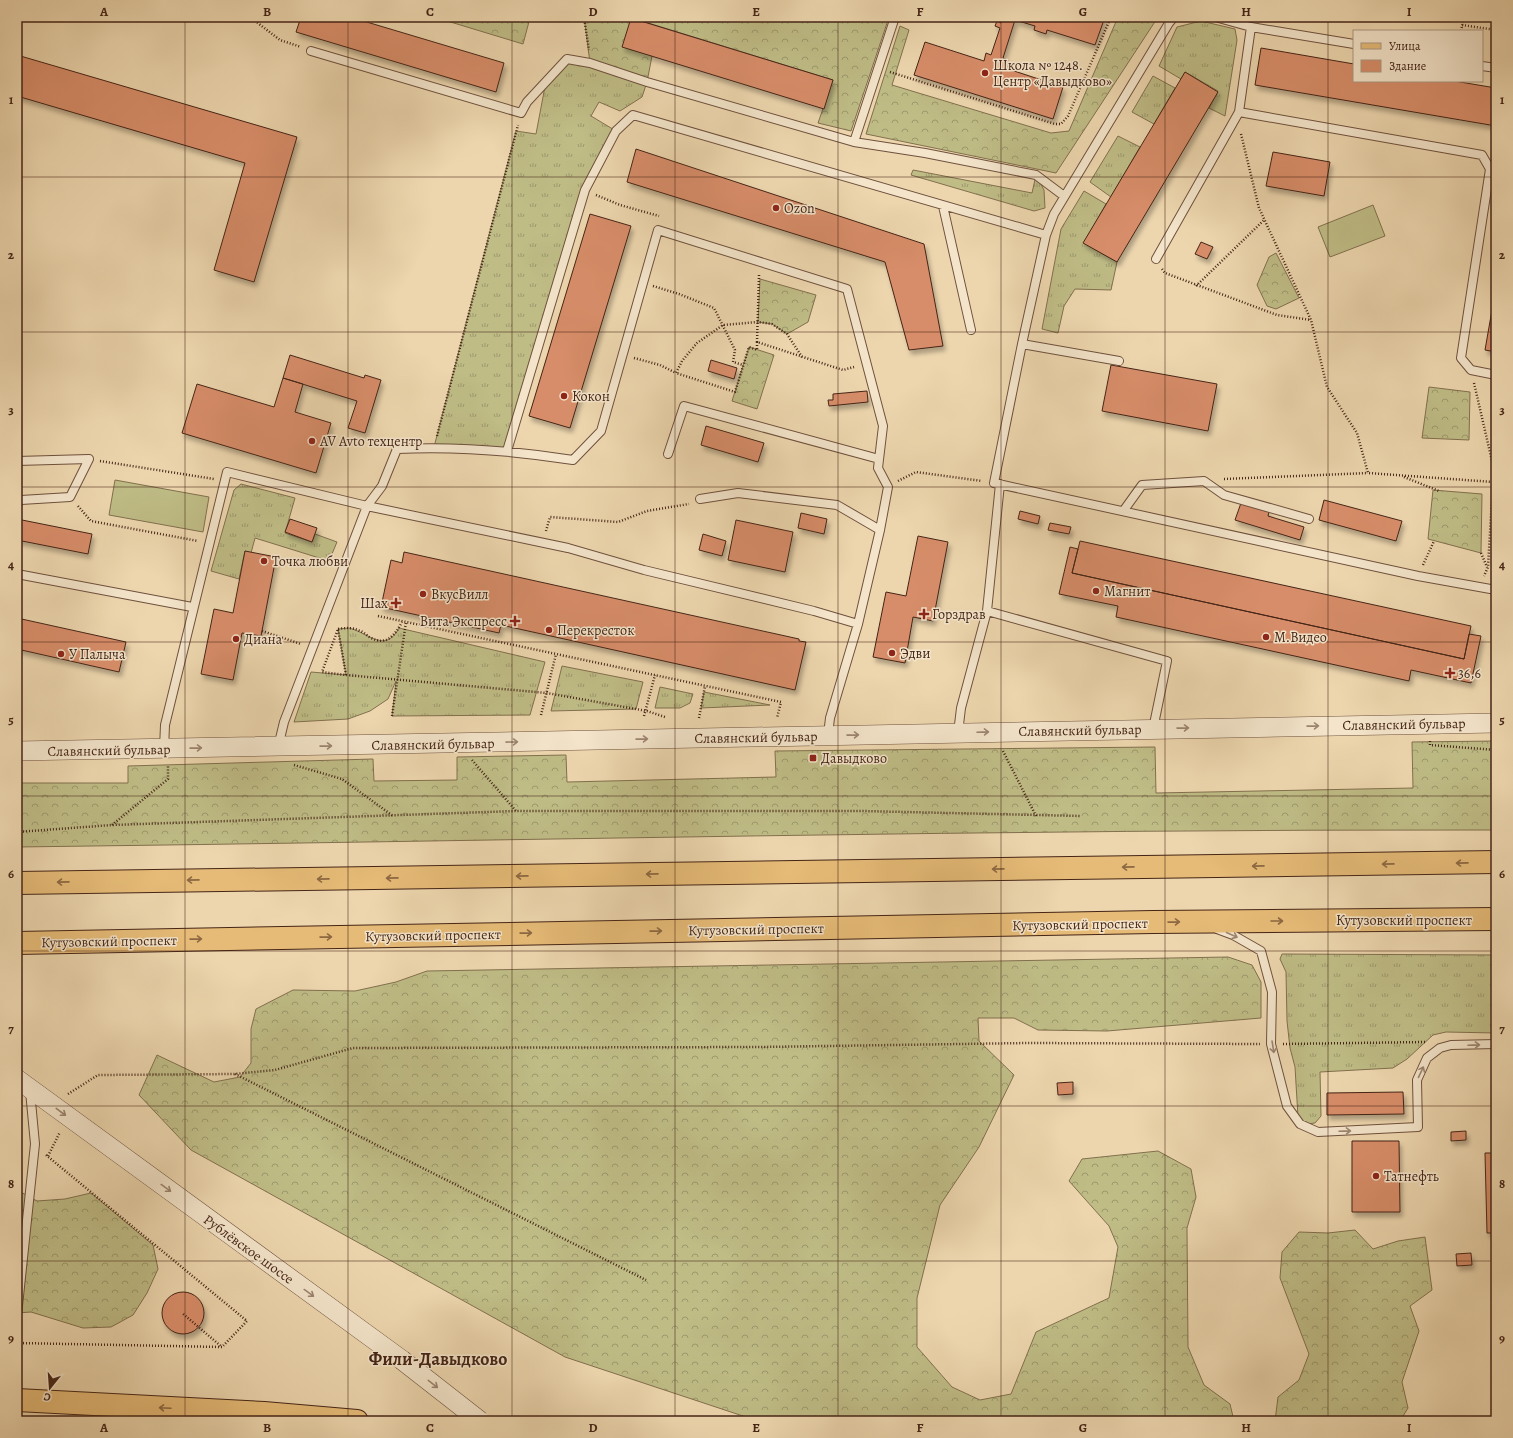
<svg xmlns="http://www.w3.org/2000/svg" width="1513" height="1438" font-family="Alegreya,serif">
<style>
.grass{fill:url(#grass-tufts);stroke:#82704e}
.forest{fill:url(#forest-crowns);stroke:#82704e}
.pitch{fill:#bfbc86;stroke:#82704e}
.building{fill:#d78d69;stroke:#452517;filter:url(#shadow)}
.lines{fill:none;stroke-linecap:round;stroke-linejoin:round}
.service-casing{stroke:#6f513d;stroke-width:10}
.tertiary-casing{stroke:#6f513d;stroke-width:20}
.primary-casing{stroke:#452517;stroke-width:24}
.path{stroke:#452517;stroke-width:2.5;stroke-dasharray:1 2;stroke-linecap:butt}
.service{stroke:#f3e4ca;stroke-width:8}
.tertiary{stroke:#f3e4ca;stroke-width:19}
.primary{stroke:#e6bb77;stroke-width:22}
.tertiary-bridge-casing{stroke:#6f513d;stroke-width:20;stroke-linecap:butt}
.tertiary-bridge{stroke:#f3e4ca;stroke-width:19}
.oneway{stroke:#9c8470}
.oneway2{stroke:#8d6842}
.grid{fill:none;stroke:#452517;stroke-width:1;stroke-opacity:0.55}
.poi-dot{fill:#8f2418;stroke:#f3e4ca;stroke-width:1.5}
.labels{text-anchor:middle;stroke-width:3;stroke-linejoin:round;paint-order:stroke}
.poi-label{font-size:14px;fill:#452517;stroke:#f3e4ca;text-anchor:start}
.street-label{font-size:14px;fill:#452517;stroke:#f3e4ca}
.district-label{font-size:18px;font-weight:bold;fill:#452517;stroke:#f3e4ca}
.neatline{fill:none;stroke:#452517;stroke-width:1.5}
.grid-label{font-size:13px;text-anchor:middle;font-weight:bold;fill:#452517}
</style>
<defs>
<pattern id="grass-tufts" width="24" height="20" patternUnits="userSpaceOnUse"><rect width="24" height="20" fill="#bfbc86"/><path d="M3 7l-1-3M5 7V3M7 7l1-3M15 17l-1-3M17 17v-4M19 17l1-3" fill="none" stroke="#9d996d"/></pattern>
<pattern id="forest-crowns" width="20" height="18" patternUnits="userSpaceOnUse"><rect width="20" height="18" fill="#bfbc86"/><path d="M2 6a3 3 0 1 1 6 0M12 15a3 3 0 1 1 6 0" fill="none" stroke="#9d996d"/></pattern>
<filter id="shadow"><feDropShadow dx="2.5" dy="4.5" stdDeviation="2" flood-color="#0004"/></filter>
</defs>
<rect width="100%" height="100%" fill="#edd6ae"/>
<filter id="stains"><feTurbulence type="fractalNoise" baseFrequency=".005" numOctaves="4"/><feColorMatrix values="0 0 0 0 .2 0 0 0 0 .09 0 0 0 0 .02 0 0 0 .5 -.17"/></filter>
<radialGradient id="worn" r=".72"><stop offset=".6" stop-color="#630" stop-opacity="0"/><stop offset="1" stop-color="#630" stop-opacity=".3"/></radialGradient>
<path class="grass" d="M 1201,21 L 1235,29 L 1237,40 L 1225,116 L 1209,108 L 1218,91 L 1185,72 L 1181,79 L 1159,66 L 1177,27 Z
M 567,59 L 647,82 L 642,97 L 620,111 L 599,102 L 591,116 L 616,131 L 585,190 L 507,451 L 434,447 L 516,131 L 536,134 L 546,81 Z
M 1153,76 L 1175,88 L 1154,124 L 1132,112 Z
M 1118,136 L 1140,147 L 1111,197 L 1090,182 Z
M 913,170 L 1032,193 L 1036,175 L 1044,190 L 1045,208 L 1034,211 L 911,175 Z
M 1084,191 L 1106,204 L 1084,243 L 1117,262 L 1111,290 L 1075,289 L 1064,306 L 1058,333 L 1042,329 L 1061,229 Z
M 241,484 L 295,498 L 285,533 L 312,542 L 315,534 L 337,542 L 329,561 L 255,538 L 251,553 L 245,551 L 239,579 L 211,571 L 234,490 Z
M 349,628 C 369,633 385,654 399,628 L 545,662 L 530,715 L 392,716 L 396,681 L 388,699 L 370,711 L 348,719 L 294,722 L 311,672 L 346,675 L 338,629 Z
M 562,666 L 643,682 L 636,709 L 551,711 Z
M 660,687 L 693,694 L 690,703 L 680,708 L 655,708 Z
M 704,692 L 770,705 L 701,708 Z
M 1282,954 L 1496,955 L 1496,1033 L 1446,1032 L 1433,1035 L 1407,1059 L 1393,1068 L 1320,1072 L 1321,1116 L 1315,1123 L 1306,1124 L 1298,1117 L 1295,1067 L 1290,1048 L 1287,1021 L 1286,972 L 1280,959 Z"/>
<path class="forest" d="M 434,17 L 539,17 L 530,18 L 523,44 Z
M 584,17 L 889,17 L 851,131 L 818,123 L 833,80 L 632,18 L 652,56 L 647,82 L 590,63 Z
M 1118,17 L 1158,17 L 1056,173 L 866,134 L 900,26 L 909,30 L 892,85 L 1051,133 L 1069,131 Z
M 1276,253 L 1299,298 L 1276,309 L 1267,306 L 1257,285 L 1269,257 Z
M 760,279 L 816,295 L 808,322 L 787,334 L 772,324 L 758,322 Z
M 749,347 L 774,355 L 757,409 L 732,401 Z
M 1429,387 L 1470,392 L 1469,440 L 1422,438 Z
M 1433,490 L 1482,494 L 1481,553 L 1428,539 Z
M 1496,741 L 1496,830 C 1003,829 510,841 17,847 L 17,783 L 128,783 L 128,766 L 373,759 L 374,781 L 457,780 L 457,757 L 566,755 L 567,782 L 776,777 L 775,751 L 1155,747 L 1156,793 L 1413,788 L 1412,742 Z
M 1228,957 L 1252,965 L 1261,982 L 1261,1018 L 1107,1031 L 1038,1030 L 1014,1018 L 978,1018 L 979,1041 L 1014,1075 L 979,1147 L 940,1205 L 917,1298 L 917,1347 L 952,1387 L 980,1400 L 1011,1394 L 1036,1332 L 1109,1298 L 1118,1247 L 1109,1226 L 1069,1181 L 1082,1159 L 1158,1151 L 1191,1169 L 1196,1197 L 1187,1228 L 1188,1347 L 1204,1385 L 1230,1404 L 1234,1421 L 758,1421 L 565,1357 L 191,1150 L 139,1095 L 157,1055 L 214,1082 L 240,1077 L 251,1063 L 251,1029 L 256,1009 L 293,990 L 355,991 L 396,982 L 427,971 Z
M 17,1190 L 37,1201 L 65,1199 L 91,1193 L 153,1245 L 158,1269 L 147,1293 L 133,1315 L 111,1327 L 83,1328 L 31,1312 L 17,1313 Z
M 1355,1230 L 1373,1249 L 1398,1241 L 1425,1237 L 1432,1290 L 1410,1306 L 1419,1331 L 1402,1382 L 1408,1408 L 1400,1421 L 1275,1421 L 1278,1397 L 1299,1380 L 1309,1354 L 1280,1278 L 1282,1252 L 1299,1232 L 1328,1233 Z"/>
<path class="pitch" d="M 1373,205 L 1385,236 L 1330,257 L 1318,227 Z
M 115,480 L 209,497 L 203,532 L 109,515 Z"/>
<path class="building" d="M 301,17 L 350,17 L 504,63 L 496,92 L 296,32 Z
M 1003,17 L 1105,17 L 1095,45 L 1047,30 L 1046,34 L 1034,30 L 1035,26 L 1015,20 L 1003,58 L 1008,60 L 1005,68 L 1063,87 L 1053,119 L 914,75 L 925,42 L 984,61 L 986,53 L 991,55 L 1000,28 L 995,26 L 997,21 L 1001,23 Z
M 631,18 L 833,80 L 824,109 L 622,47 Z
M 1261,48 L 1354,64 L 1354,81 L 1454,81 L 1496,88 L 1496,126 L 1255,85 Z
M 17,55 L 297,137 L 254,282 L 214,270 L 245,163 L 17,96 Z
M 1185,72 L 1218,92 L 1117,262 L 1083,243 Z
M 636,149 L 924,244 L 943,346 L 909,350 L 885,262 L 627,182 Z
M 1273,152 L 1330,162 L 1324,196 L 1266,186 Z
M 590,214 L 631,226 L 570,428 L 529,416 Z
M 1201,242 L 1213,247 L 1207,259 L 1195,254 Z
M 1496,287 L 1496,352 L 1485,350 Z
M 290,355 L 364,378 L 365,375 L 381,380 L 365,433 L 348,428 L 357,401 L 283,378 Z
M 711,360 L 737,368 L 734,379 L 708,371 Z
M 1111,365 L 1217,384 L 1208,431 L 1102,411 Z
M 283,378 L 303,384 L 295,412 L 331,423 L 316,473 L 182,433 L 197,384 L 274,407 Z
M 867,391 L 868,402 L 829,406 L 828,400 L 833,400 L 833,394 Z
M 706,426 L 764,443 L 758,462 L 701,445 Z
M 1324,500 L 1402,521 L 1396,541 L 1319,520 Z
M 1241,503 L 1269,512 L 1268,516 L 1304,527 L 1300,540 L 1235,520 Z
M 1020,511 L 1040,516 L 1038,524 L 1018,519 Z
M 801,513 L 827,519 L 824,534 L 798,528 Z
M 17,519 L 92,534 L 88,554 L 17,540 Z
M 290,519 L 317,528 L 312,542 L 285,532 Z
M 736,520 L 793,532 L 785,572 L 728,560 Z
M 1050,523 L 1071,527 L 1069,534 L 1048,530 Z
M 703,534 L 726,541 L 722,556 L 699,550 Z
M 918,536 L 948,542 L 933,621 L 913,617 L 905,663 L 873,657 L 886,592 L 906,596 Z
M 1080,541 L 1471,626 L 1464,659 L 1072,573 Z
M 1070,547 L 1078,549 L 1072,573 L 1464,659 L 1469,634 L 1481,636 L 1471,683 L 1411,670 L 1409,681 L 1116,617 L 1118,606 L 1059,594 Z
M 245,551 L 276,557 L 261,636 L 242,633 L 233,680 L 201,674 L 214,609 L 233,613 Z
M 404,552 L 799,639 L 799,641 L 806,642 L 795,690 L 501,625 L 499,633 L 381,607 L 391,560 L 402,563 Z
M 17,618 L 126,642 L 119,672 L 17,649 Z
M 1073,1082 L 1073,1094 L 1058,1095 L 1057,1083 Z
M 1403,1092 L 1404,1114 L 1327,1115 L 1327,1093 Z
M 1466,1131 L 1466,1140 L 1451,1141 L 1451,1132 Z
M 1352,1141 L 1399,1141 L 1400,1212 L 1352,1212 Z
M 1485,1153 L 1496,1153 L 1496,1233 L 1487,1233 Z
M 1471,1253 L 1472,1265 L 1457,1266 L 1456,1254 Z
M162 1313a21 21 0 1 1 42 0a21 21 0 1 1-42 0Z"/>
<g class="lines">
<g class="service-casing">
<path id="service" d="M 1174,17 L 1169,23 L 1054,214 L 1046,235 L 1022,344 L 994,483 L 1418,576 L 1496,590
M 1215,17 L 1251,27
M 1354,44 L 1251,27 L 1239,112 L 1482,155 L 1490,169 L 1461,358 L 1471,370 L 1496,375
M 311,51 L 521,113 L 527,102 L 567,59 L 590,63 L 647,82 L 854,142 L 925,153 L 1036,175 L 1064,196
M 1482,66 L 1496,68
M 854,142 L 895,17
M 943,206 L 971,330
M 1156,259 L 1239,112
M 1022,344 L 1119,361
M 507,451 L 585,190 L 616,131 L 633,115 L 1046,235
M 668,454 L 684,406 L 879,459
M 17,461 L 89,459 L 70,497 L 21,500 L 17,504
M 700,499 L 738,493 L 837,505 L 880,530
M 1124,510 L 1142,485 L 1204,481 L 1224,495 L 1309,519
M 17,574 L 192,607
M 987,611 L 1167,661 L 1153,729
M 958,733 L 961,708 L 987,611 L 1000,484
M 278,747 L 284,722 L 367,506 L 568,548 L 644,570 L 814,611 L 858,624
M 164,749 L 165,725 L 227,472 L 367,506 L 382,486 L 397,449 C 456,446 515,451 573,460 L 601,431 L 658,230 L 847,289 L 883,426 L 878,468 L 888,487 L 880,530 L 858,624 L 830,718 L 828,735
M 1217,929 L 1233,935 L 1261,951 L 1272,992 L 1271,1044 L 1287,1106 L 1300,1124 L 1318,1132 L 1418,1127 L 1417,1080 L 1427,1058 L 1440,1048 L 1451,1045 L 1496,1044
M 17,1315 L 35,1144 L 30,1091"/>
</g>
<g class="tertiary-casing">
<path id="tertiary" d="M 17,751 L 1496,723
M 17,1079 L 402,1360"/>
</g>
<g class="primary-casing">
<path id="primary" d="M 17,883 L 1496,862
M 17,943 L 1153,922 L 1496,919
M 17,1400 L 264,1413 L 357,1421"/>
</g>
<path class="path" d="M 250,17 L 280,40 L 301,47
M 533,17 L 539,17
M 584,17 L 589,50
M 1462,25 L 1496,30
M 1461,31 L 1464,17
M 890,72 L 1055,124 L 1061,124 L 1068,116 L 1111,17
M 1241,134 L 1259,208 L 1311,320 L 1327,387 L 1357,433 L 1368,473 L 1493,482 L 1488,567 L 1484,576
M 596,195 L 620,205 L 659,216
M 1162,269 L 1165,273 L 1277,315 L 1311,320
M 759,275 L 757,342 L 843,370 L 854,367
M 653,286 L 679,294 L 714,308 L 735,350 L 733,362 L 743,365
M 1196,286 L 1264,220
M 757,342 L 757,350 L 749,347 L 735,392 L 676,373 L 682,361 L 697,343 L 723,325 L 758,322 L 772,324 L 787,334 L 802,357
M 634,358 L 660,365 L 676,373
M 1474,383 L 1495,474 L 1493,482
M 437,436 L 518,125
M 100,461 L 214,479
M 1404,477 L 1439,491
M 1224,479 L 1368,473
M 898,481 L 916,472 L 982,481
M 78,506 L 91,521 L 198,541
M 546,531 L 550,517 L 618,522 L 647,511 L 689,504
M 1481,553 L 1487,567
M 1423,565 L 1434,541
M 378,616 L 781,702 L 777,718
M 338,629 C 346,628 352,627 360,631 C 364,632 367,636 371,638 C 387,646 395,635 402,622
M 262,631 L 301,644
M 346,675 L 338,629 L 322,672 L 346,675 L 547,693 L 647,711 L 665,717
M 541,715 L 556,654
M 392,716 L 406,622
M 644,716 L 655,675
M 699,718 L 705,686
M 1430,741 L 1430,745 L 1496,750
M 1003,751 L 1036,816
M 472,760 L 516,811
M 294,765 L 342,779 L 393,816
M 112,825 L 168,779 L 168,766
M 17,832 L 112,825 L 516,811 L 862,811 L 1081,816
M 1283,1044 L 1426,1042
M 235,1074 L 646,1280
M 68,1094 L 98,1075 L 234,1074 L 275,1070 L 353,1048 L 759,1047 L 1028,1043 L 1260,1044
M 46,1155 L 247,1321 L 222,1347
M 48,1156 L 60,1132
M 17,1343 L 222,1347 L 182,1313"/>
<use href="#service" class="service"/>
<use href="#tertiary" class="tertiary"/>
<use href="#primary" class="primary"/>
<g class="tertiary-bridge-casing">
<path id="tertiary-bridge" d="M 402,1360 L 480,1421"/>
</g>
<use href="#tertiary-bridge" class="tertiary-bridge"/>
</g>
<defs><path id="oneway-shaft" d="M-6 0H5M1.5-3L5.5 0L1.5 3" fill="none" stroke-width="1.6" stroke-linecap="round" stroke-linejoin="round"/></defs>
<g class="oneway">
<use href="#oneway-shaft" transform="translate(1313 726) rotate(-1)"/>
<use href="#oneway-shaft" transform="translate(1183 728) rotate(-1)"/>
<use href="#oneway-shaft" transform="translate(983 732) rotate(-2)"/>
<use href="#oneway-shaft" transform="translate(853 735) rotate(-1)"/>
<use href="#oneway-shaft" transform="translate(642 739) rotate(-1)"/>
<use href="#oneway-shaft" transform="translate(512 742) rotate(-1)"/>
<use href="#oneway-shaft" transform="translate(326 746) rotate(-1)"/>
<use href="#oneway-shaft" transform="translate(196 748) rotate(-1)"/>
<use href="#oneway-shaft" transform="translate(1232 935) rotate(24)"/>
<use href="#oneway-shaft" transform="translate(1474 1045) rotate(-2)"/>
<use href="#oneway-shaft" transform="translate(1273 1047) rotate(81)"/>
<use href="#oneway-shaft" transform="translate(1421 1072) rotate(-65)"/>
<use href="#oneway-shaft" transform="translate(61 1112) rotate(37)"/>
<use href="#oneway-shaft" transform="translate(1345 1131) rotate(-2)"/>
<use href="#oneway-shaft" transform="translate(166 1188) rotate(36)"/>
<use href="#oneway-shaft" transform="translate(309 1293) rotate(36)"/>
<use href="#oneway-shaft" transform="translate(433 1384) rotate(38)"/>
</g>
<g class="oneway2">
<use href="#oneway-shaft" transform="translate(1462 863) rotate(179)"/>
<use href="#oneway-shaft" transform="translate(1388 864) rotate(179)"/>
<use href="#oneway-shaft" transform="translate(1258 866) rotate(179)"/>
<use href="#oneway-shaft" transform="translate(1128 867) rotate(179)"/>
<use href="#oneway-shaft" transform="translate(998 869) rotate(179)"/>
<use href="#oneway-shaft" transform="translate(652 874) rotate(179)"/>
<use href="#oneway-shaft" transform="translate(522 876) rotate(179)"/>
<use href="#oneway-shaft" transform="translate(392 878) rotate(179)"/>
<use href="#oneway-shaft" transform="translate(323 879) rotate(179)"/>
<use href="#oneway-shaft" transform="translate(193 880) rotate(179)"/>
<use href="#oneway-shaft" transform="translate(63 882) rotate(179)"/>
<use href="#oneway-shaft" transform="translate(1277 921)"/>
<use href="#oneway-shaft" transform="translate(1174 922) rotate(-1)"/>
<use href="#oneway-shaft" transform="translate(656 931) rotate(-1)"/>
<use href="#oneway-shaft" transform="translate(526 933) rotate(-1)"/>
<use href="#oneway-shaft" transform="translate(326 937) rotate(-1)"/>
<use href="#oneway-shaft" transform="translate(196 939) rotate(-1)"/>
<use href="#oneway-shaft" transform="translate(165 1408) rotate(-177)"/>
</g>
<path class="grid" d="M 185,17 L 185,1421M 348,17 L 348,1421M 512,17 L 512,1421M 675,17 L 675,1421M 838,17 L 838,1421M 1001,17 L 1001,1421M 1165,17 L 1165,1421M 1328,17 L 1328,1421M 17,177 L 1496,177M 17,332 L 1496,332M 17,487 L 1496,487M 17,642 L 1496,642M 17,796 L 1496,796M 17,951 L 1496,951M 17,1106 L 1496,1106M 17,1261 L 1496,1261"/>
<g class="poi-dot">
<circle cx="985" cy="73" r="4"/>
<circle cx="776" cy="208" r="4"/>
<circle cx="564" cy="396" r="4"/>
<circle cx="312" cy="441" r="4"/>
<circle cx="264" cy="561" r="4"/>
<circle cx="1096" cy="591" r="4"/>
<circle cx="423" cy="594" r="4"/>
<path d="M394 597h4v4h4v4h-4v4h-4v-4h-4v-4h4z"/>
<path d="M922 608h4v4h4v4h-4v4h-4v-4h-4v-4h4z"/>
<path d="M513 615h4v4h4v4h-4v4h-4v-4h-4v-4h4z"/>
<circle cx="549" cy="630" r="4"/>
<circle cx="1266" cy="637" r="4"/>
<circle cx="236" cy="639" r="4"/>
<circle cx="892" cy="653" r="4"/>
<circle cx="61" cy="654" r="4"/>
<path d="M1448 667h4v4h4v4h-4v4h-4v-4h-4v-4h4z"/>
<rect x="809" y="754" width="8" height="8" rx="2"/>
<circle cx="1376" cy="1176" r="4"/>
</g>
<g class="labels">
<g class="poi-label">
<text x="993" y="70">Школа № 1248.<tspan x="993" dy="16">Центр «Давыдково»</tspan></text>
<text x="784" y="213">Ozon</text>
<text x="572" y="401">Кокон</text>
<text x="320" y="446">AV Avto техцентр</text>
<text x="272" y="566">Точка любви</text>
<text x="1104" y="596">Магнит</text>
<text x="431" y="599">ВкусВилл</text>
<text x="388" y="608" text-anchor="end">Шах</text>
<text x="932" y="619">Горздрав</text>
<text x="507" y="626" text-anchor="end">Вита Экспресс</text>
<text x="557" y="635">Перекресток</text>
<text x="1274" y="642">М.Видео</text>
<text x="244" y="644">Диана</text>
<text x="900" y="658">Эдви</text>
<text x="69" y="659">У Палыча</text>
<text x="1458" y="678">36,6</text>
<text x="821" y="763">Давыдково</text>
<text x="1384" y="1181">Татнефть</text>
</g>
<g class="street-label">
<text transform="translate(1404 724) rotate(-1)" y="5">Славянский бульвар</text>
<text transform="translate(1080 730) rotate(-1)" y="5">Славянский бульвар</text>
<text transform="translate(756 737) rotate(-1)" y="5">Славянский бульвар</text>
<text transform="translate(433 744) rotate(-1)" y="5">Славянский бульвар</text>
<text transform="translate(109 750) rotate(-1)" y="5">Славянский бульвар</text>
<text x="1404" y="925">Кутузовский проспект</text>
<text transform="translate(1080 924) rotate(-1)" y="5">Кутузовский проспект</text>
<text transform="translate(756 929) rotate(-1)" y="5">Кутузовский проспект</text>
<text transform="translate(433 935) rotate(-1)" y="5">Кутузовский проспект</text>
<text transform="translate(109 941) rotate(-1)" y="5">Кутузовский проспект</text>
<text transform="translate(249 1249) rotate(36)" y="5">Рублёвское шоссе</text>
</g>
<g class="district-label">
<text x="438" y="1365">Фили-Давыдково</text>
</g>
</g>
<rect width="1513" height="1438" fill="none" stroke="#edd6ae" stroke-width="44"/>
<rect x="1353" y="30" width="130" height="52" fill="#f3e4ca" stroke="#ad9882"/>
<rect x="1361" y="43" width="20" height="6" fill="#e6bb77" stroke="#ad9882"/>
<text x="1389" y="50" font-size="12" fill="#452517">Улица</text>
<rect x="1361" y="60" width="20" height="12" fill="#d78d69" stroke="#ad9882"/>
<text x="1389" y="70" font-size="12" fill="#452517">Здание</text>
<g transform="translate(50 1388) rotate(197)" stroke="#f3e4ca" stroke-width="3" paint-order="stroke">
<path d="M0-3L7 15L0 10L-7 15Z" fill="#452517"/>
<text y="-6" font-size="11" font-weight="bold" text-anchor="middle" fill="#452517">С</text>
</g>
<rect x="22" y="22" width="1469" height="1394" class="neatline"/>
<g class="grid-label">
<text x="104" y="16">A</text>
<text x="267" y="16">B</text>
<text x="430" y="16">C</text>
<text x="593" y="16">D</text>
<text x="756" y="16">E</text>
<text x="920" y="16">F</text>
<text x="1083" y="16">G</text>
<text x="1246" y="16">H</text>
<text x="1409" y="16">I</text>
<text x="11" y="104">1</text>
<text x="1502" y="104">1</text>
<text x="11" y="259">2</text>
<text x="1502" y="259">2</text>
<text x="11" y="414">3</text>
<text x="1502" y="414">3</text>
<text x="11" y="569">4</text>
<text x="1502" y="569">4</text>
<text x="11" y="724">5</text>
<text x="1502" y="724">5</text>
<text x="11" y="878">6</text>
<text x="1502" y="878">6</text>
<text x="11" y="1033">7</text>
<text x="1502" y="1033">7</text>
<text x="11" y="1188">8</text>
<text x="1502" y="1188">8</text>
<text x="11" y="1343">9</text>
<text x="1502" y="1343">9</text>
<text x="104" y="1432">A</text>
<text x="267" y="1432">B</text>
<text x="430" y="1432">C</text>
<text x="593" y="1432">D</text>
<text x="756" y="1432">E</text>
<text x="920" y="1432">F</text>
<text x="1083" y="1432">G</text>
<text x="1246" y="1432">H</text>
<text x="1409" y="1432">I</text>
</g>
<rect width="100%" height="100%" filter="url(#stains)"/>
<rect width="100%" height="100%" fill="url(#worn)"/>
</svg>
